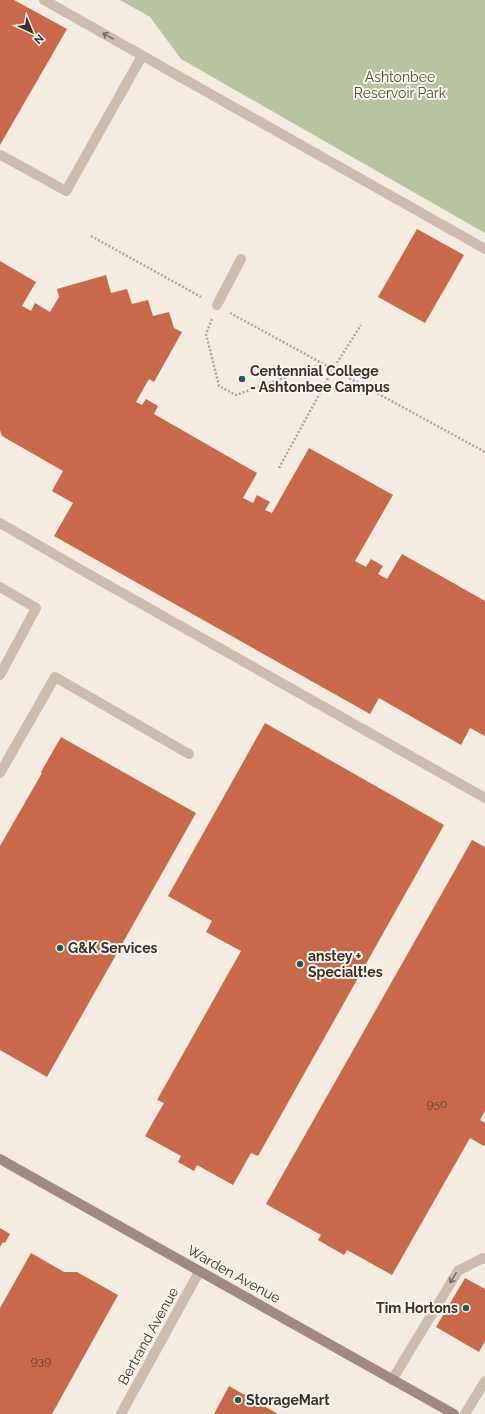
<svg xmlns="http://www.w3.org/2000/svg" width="485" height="1414" font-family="Raleway,sans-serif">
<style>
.green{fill:#b8c4a0}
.building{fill:#c8694b}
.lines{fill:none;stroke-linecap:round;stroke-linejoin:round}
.path{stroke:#b9a596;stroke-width:2.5;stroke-dasharray:2 2;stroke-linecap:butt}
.service{stroke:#cdbbac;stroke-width:10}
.tertiary{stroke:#cdbbac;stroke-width:10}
.secondary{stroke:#a18a7d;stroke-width:10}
.oneway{stroke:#7d6f65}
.poi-dot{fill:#1f5a5e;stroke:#fbf5ee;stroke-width:1.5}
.labels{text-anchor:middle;stroke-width:4;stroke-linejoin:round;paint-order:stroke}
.number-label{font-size:12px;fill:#5e3e33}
.park-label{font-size:14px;fill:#4a5a2e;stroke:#fbf5ee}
.poi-label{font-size:14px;font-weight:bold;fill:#3b302b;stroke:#fbf5ee;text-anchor:start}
.street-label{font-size:14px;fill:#3b302b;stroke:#fbf5ee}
</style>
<rect width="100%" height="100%" fill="#f4ebe1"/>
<path class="green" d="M 120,0 L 485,0 L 485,233 L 181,59 L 150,17 Z"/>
<path class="building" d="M 0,0 L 14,0 L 67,29 L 0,145 Z
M 417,229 L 464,255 L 425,323 L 378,297 Z
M 0,261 L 36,282 L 22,306 L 31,311 L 35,303 L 50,312 L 59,297 L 57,289 L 106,275 L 111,293 L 127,289 L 132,304 L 148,300 L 153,316 L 169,312 L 174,328 L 182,332 L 154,382 L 149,379 L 136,402 L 142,405 L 146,399 L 158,406 L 154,414 L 257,473 L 243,498 L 253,503 L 257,495 L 270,502 L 265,510 L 272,513 L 309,448 L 393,495 L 355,561 L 366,567 L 371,559 L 383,566 L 378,574 L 387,579 L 402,554 L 485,601 L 485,736 L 470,728 L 461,745 L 379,698 L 370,714 L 54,536 L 73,503 L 52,491 L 63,471 L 2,436 L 0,430 Z
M 265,723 L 444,825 L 258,1156 L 251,1153 L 233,1185 L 197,1165 L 194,1171 L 178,1162 L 181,1156 L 145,1136 L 164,1103 L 157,1100 L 241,951 L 206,932 L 212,921 L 168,896 Z
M 61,737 L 196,813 L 47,1077 L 0,1050 L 0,846 L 42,773 L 41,772 Z
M 472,840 L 485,847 L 485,1111 L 480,1120 L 485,1123 L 485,1144 L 484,1146 L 470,1138 L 392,1275 L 347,1250 L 344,1255 L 318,1240 L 321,1235 L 266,1204 Z
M 0,1228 L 10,1234 L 5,1243 L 3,1242 L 0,1247 Z
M 31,1253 L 64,1272 L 77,1272 L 118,1295 L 52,1414 L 0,1414 L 0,1308 Z
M 465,1278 L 485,1289 L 485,1341 L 479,1352 L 436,1327 Z
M 229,1386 L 278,1414 L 214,1414 Z"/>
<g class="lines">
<path class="path" d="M 91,236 L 203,298
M 230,313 L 485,452
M 212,319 L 206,334 L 219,386 L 236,395 L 322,364
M 279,468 L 333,369 L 361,325"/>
<path class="service" d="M 44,0 L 485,249
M 1,155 L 66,191 L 142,56
M 217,305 L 241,259
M 0,523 L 85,572 L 485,798
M 0,587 L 36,608 L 0,675
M 0,773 L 55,677 L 189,754
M 392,1380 L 458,1271 L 483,1258 L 485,1259
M 465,1414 L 485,1381"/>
<path class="tertiary" d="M 121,1414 L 199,1272"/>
<path class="secondary" d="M 0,1159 L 454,1414"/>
</g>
<defs><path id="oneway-shaft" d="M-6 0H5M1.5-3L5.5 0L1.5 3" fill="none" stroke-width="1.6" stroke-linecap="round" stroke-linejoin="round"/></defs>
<g class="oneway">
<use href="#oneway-shaft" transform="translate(108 36) rotate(-151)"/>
<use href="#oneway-shaft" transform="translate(453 1278) rotate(122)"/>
</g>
<g class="poi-dot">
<circle cx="242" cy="379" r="4"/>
<circle cx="60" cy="948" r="4"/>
<circle cx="300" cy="964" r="4"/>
<circle cx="466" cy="1308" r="4"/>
<circle cx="238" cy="1400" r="4"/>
</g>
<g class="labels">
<g class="number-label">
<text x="437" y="1108">950</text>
<text x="41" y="1365">939</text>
</g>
<g class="park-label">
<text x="400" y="82">Ashtonbee<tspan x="400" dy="16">Reservoir Park</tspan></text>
</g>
<g class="poi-label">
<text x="250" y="376">Centennial College<tspan x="250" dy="16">- Ashtonbee Campus</tspan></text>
<text x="68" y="953">G&amp;K Services</text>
<text x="308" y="961">anstey +<tspan x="308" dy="16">Specialt!es</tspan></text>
<text x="458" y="1313" text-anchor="end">Tim Hortons</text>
<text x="246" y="1405">StorageMart</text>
</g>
<g class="street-label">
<text transform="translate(234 1274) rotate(29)" y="5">Warden Avenue</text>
<text transform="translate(148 1336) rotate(-61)" y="5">Bertrand Avenue</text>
</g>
</g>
<g transform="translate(32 32) rotate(136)" stroke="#fbf5ee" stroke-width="3" paint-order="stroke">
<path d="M0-3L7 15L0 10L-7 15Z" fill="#3b302b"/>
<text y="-6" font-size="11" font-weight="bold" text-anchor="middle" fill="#3b302b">N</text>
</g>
</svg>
